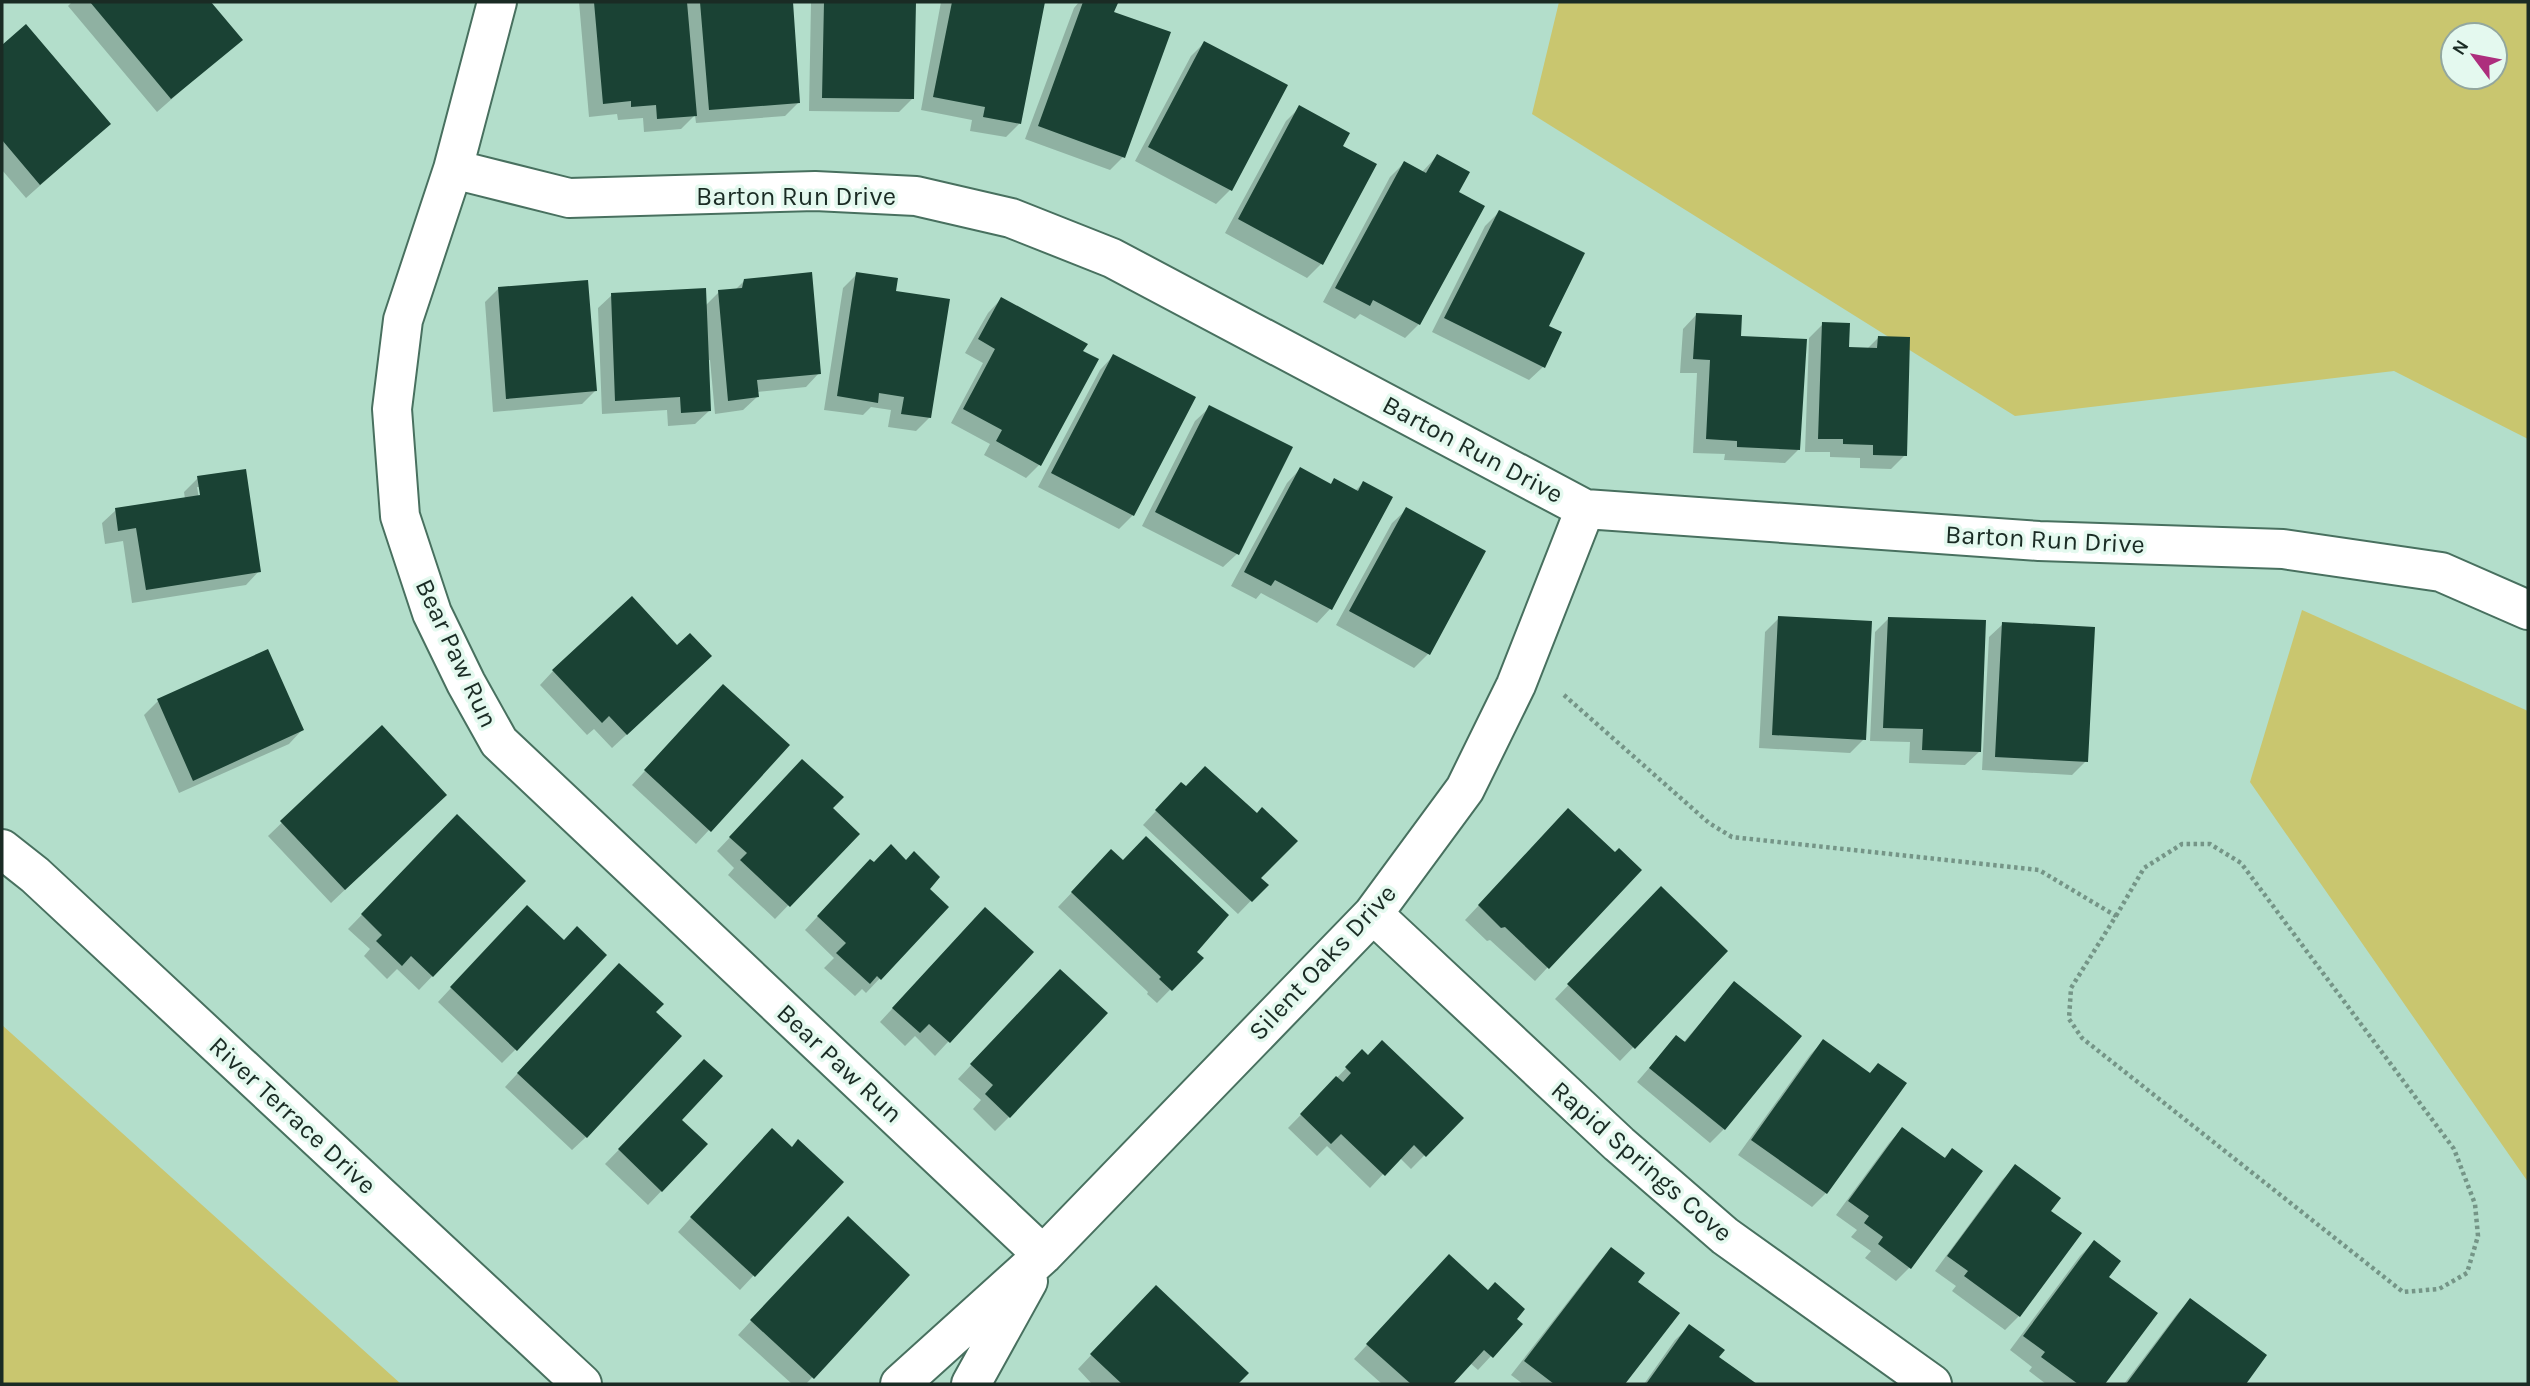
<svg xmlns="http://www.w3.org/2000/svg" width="2530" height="1386" font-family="Karla,sans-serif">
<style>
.green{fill:#c9c66f;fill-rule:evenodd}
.shadow{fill:#0003;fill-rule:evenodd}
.building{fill:#1a4234}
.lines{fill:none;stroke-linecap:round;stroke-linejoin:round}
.minor-casing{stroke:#48705f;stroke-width:42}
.path{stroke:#759587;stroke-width:4.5;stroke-dasharray:3.5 3.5;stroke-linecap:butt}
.minor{stroke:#fff;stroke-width:38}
.labels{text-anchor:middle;stroke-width:7;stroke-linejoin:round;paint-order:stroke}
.street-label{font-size:26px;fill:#1a2b24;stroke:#e4f9ef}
</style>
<rect width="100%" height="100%" fill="#b3decb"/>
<path class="green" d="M 1559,2 L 2528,2 L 2528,439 L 2394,371 L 2015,416 L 1532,114 ZM 2453,35 L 2495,35 L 2495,77 L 2453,77 Z
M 2302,610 L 2528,711 L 2528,1182 L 2250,782 Z
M 2,1025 L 401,1384 L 2,1384 Z"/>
<path class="shadow" d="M 72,2 L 209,2 L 240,39 L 157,112 L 68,6 Z
M 579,2 L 686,2 L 686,4 L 688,2 L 791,2 L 799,102 L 785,116 L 696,123 L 695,115 L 681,129 L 644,132 L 643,118 L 618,120 L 617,114 L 589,117 Z
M 811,2 L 914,2 L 913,98 L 899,112 L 809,111 Z
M 941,2 L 1043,2 L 1019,124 L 1006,137 L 970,131 L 972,120 L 921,110 Z
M 1079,2 L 1109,2 L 1115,4 L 1112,13 L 1123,157 L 1110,170 L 1025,139 L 1074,8 Z
M 26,26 L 109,124 L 26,198 L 2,170 L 2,47 Z
M 1204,43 L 1286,86 L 1230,190 L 1216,204 L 1135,161 L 1191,56 Z
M 1300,107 L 1341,147 L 1321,264 L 1307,278 L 1225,233 L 1286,121 Z
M 1437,156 L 1457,193 L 1419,324 L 1405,338 L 1360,314 L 1355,319 L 1323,302 L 1390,177 L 1404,163 L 1422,172 Z
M 1499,212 L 1546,327 L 1543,367 L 1529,380 L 1432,332 L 1485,226 Z
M 857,274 L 894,293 L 930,417 L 916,431 L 888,427 L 891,410 L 871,407 L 863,415 L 824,410 L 843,288 Z
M 745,280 L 819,373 L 806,387 L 757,392 L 757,397 L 743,410 L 715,414 L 710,360 L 707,360 L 709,411 L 695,424 L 668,426 L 667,410 L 602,414 L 598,308 L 612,295 L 705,306 L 719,292 L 734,291 Z
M 499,288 L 596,390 L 582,404 L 493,412 L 485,302 Z
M 1001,299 L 1080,351 L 1039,465 L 1026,478 L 984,455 L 990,444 L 951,423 L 983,363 L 965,353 L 988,313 Z
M 1696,315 L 1739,338 L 1798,450 L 1785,463 L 1724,460 L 1725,454 L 1693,453 L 1697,373 L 1680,373 L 1683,329 Z
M 1823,324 L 1847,349 L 1867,349 L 1878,338 L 1905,455 L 1891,469 L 1860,468 L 1860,458 L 1830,457 L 1830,452 L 1805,452 L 1809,338 Z
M 1113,356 L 1133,515 L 1119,529 L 1038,487 L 1100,370 Z
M 1209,408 L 1237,554 L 1223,567 L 1142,526 L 1195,421 Z
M 1300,469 L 1330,485 L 1335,480 L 1355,491 L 1363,483 L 1330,609 L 1317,623 L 1261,593 L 1256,599 L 1231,586 L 1287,483 Z
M 198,478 L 259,571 L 246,585 L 132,603 L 123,541 L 105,544 L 102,523 L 116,510 L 185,499 L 184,492 ZM 197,487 L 201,487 L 200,504 Z
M 1406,510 L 1484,552 L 1428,654 L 1414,668 L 1336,625 L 1392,523 Z
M 1779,618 L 1864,739 L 1850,753 L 1759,748 L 1765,632 Z
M 1888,619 L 1979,752 L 1965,765 L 1909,763 L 1910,742 L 1870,741 L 1875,632 Z
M 2003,624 L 2086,761 L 2072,775 L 1982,770 L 1989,637 Z
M 677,647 L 696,670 L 612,748 L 594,729 L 587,735 L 540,685 L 553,671 Z
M 710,700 L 709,830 L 696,844 L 632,785 Z
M 158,701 L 302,730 L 289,744 L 179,793 L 144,715 Z
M 381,728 L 431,808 L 331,903 L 268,836 Z
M 789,775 L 857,834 L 775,919 L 728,875 L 734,868 L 717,851 Z
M 1186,788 L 1266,885 L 1238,914 L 1143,825 L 1168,798 Z
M 457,817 L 523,881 L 419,990 L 397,969 L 387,979 L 364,956 L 370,949 L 348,929 Z
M 1555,824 L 1548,967 L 1535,981 L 1490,940 L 1487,941 L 1465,920 Z
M 906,862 L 927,889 L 947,907 L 866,993 L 862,989 L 855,996 L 824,968 L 834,958 L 805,930 L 856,875 L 873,864 Z
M 1098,865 L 1201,958 L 1157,1003 L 1147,994 L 1148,992 L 1058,907 Z
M 1648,902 L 1726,951 L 1620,1061 L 1555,999 Z
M 513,921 L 516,1049 L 502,1063 L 438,1002 Z
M 971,923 L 1031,952 L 935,1056 L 915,1036 L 905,1046 L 880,1022 Z
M 605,979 L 654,1012 L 586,1137 L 572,1150 L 505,1087 Z
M 1734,984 L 1724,1129 L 1710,1143 L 1637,1082 L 1676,1037 L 1683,1043 Z
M 1046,985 L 1009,1117 L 995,1131 L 973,1109 L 981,1100 L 958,1079 Z
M 1823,1041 L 1869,1074 L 1878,1065 L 1904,1084 L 1826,1193 L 1812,1207 L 1738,1155 L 1810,1055 Z
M 1362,1052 L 1461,1118 L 1411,1169 L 1399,1157 L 1370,1188 L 1327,1146 L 1317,1156 L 1288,1128 Z
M 691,1075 L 680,1120 L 706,1144 L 648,1205 L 605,1164 Z
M 1902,1129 L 1943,1159 L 1952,1150 L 1910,1267 L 1896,1281 L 1865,1258 L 1871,1251 L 1851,1237 L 1857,1230 L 1836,1215 L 1889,1143 Z
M 758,1144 L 792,1149 L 841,1182 L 740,1290 L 678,1232 Z
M 2016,1166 L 2049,1211 L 2019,1316 L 2005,1330 L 1952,1291 L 1956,1286 L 1935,1271 L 2002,1180 Z
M 834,1232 L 908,1275 L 806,1384 L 792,1384 L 738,1335 Z
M 2094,1242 L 2107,1277 L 2155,1314 L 2103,1384 L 2046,1384 L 2029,1371 L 2032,1367 L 2010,1350 L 2080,1256 Z
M 1611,1249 L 1636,1283 L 1677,1314 L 1623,1384 L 1523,1384 L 1511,1375 L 1598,1263 Z
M 1436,1270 L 1491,1356 L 1478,1370 L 1470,1363 L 1450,1384 L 1382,1384 L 1354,1359 Z
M 2190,1300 L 2265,1356 L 2244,1384 L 2124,1384 L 2177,1314 Z
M 1142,1301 L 1246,1373 L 1236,1384 L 1092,1384 L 1078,1369 Z
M 1689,1327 L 1717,1358 L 1754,1384 L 1644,1384 L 1675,1340 Z"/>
<path class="building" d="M 90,2 L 211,2 L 243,40 L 171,99 Z
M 594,2 L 687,2 L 697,116 L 657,119 L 656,105 L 631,107 L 631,101 L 603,104 Z
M 700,2 L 793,2 L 800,103 L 709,110 Z
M 824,2 L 916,2 L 914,99 L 822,98 Z
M 952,2 L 1045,2 L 1021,124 L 983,117 L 985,107 L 933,97 Z
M 1083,2 L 1114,2 L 1118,3 L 1114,12 L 1171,32 L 1125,158 L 1038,126 Z
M 26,24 L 111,124 L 40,185 L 2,140 L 2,45 Z
M 1204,41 L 1288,85 L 1232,191 L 1148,147 Z
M 1299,105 L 1350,133 L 1343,146 L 1377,164 L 1323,265 L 1238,219 Z
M 1437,154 L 1470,172 L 1459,192 L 1485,206 L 1420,325 L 1373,300 L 1370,306 L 1335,288 L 1404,161 L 1426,173 Z
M 1499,210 L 1585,253 L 1549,326 L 1562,332 L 1545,368 L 1444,318 Z
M 812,272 L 821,374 L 757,380 L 759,397 L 728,401 L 718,290 L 742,288 L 744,279 Z
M 856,272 L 898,278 L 896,291 L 950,299 L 931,418 L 901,414 L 904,397 L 879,393 L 878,403 L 837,396 Z
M 588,280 L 597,391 L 506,399 L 498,287 Z
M 706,288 L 711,411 L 681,413 L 680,397 L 615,401 L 611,293 Z
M 1001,297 L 1088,344 L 1083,351 L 1099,359 L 1041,466 L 996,441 L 1002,430 L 963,409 L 995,349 L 978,339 Z
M 1696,313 L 1742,315 L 1741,336 L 1807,339 L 1800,450 L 1737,447 L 1737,441 L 1706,439 L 1710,360 L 1693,359 Z
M 1822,322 L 1850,323 L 1849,347 L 1877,348 L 1878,336 L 1910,337 L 1907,456 L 1873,455 L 1873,445 L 1843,444 L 1843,439 L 1818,439 Z
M 1113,354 L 1196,397 L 1134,516 L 1051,473 Z
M 1209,405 L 1293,447 L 1239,555 L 1155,512 Z
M 1300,467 L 1331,484 L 1334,478 L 1358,491 L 1363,481 L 1393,497 L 1332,610 L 1275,580 L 1271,586 L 1244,572 Z
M 246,469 L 261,572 L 146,590 L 136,528 L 118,531 L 115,508 L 200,495 L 197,476 Z
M 1406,507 L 1486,551 L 1430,655 L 1349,611 Z
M 632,596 L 677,645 L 690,633 L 712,656 L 627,735 L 609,716 L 602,723 L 552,670 Z
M 1778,616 L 1872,621 L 1866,740 L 1772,735 Z
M 1888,617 L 1986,620 L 1981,752 L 1922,750 L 1923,729 L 1883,728 Z
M 2002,622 L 2095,627 L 2088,762 L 1995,757 Z
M 268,649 L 304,730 L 193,781 L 157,699 Z
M 723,684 L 790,745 L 711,832 L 644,770 Z
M 382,725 L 447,795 L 345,890 L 280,821 Z
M 802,759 L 844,797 L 833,808 L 860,834 L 790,907 L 740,860 L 747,853 L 729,837 Z
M 1205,766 L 1257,813 L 1262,807 L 1298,841 L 1261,878 L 1269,885 L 1252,902 L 1155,810 L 1181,782 L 1186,786 Z
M 1568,808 L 1615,852 L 1619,848 L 1642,870 L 1549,969 L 1505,927 L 1501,928 L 1478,905 Z
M 457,814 L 526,881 L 433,977 L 411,956 L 402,966 L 376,941 L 382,935 L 361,914 Z
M 1146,836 L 1229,915 L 1197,952 L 1204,958 L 1172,991 L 1159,979 L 1161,977 L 1071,892 L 1111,849 L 1123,860 Z
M 891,844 L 906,860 L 914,851 L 940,877 L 930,889 L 949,907 L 881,980 L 877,976 L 870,984 L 836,953 L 846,943 L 817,916 L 870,859 L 874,862 Z
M 1661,886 L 1728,951 L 1635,1049 L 1567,984 Z
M 527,905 L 564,940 L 577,926 L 607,955 L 517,1051 L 450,987 Z
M 985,907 L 1034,952 L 950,1043 L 929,1024 L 920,1033 L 892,1008 Z
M 619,963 L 664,1004 L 656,1012 L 682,1036 L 587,1138 L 517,1073 Z
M 1060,969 L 1108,1013 L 1010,1118 L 985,1094 L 993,1085 L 970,1064 Z
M 1734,981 L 1802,1036 L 1725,1130 L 1649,1068 L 1676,1035 L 1685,1042 Z
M 1823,1039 L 1870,1073 L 1878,1063 L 1907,1083 L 1827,1194 L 1751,1140 Z
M 1382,1040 L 1464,1118 L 1426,1157 L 1414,1145 L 1385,1176 L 1341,1134 L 1331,1144 L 1300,1114 L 1336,1076 L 1343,1082 L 1351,1073 L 1345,1067 L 1362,1049 L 1368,1055 Z
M 704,1059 L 723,1076 L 682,1120 L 708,1144 L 662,1192 L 618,1149 Z
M 1902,1127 L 1945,1158 L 1952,1148 L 1983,1171 L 1911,1269 L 1878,1244 L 1883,1237 L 1864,1223 L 1869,1216 L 1848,1201 Z
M 772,1128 L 792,1147 L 798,1139 L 844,1182 L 755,1277 L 690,1217 Z
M 2015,1164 L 2061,1198 L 2051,1211 L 2082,1233 L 2020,1317 L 1964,1276 L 1968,1271 L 1947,1256 Z
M 848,1216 L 910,1275 L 814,1379 L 750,1320 Z
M 2094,1240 L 2121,1261 L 2109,1277 L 2158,1313 L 2105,1384 L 2078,1384 L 2041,1357 L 2045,1352 L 2023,1336 Z
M 1611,1247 L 1645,1273 L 1638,1282 L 1680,1313 L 1625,1384 L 1554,1384 L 1524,1361 Z
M 1449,1254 L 1488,1290 L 1495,1282 L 1525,1309 L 1517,1319 L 1523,1324 L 1493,1358 L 1484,1350 L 1453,1384 L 1411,1384 L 1366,1344 Z
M 1156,1285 L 1249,1373 L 1238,1384 L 1122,1384 L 1090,1354 Z
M 2190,1298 L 2267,1355 L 2246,1384 L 2126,1384 Z
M 1689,1324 L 1725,1350 L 1719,1357 L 1757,1384 L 1646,1384 Z"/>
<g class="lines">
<g class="minor-casing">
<path id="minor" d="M 497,2 L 453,169 L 403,320 L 392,409 L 400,516 L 432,613 L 466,683 L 499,742 L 1043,1255
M 453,169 L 569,198 L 815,191 L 916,196 L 1011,218 L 1112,258 L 1585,509 L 2039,541 L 2283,549 L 2441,572 L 2528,610
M 2,849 L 35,875 L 582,1384
M 1373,914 L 1619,1144 L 1725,1236 L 1932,1384
M 900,1384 L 1043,1255 L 1373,914 L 1465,789 L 1516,685 L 1585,509
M 971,1384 L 1028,1281"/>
</g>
<path class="path" d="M 1564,695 L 1709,823 L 1732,837 L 2039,870 L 2116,916 L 2071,988 L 2069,1019 L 2082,1038 L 2403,1292 L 2439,1289 L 2467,1273 L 2478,1236 L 2475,1204 L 2454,1149 L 2241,863 L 2210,844 L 2182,844 L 2144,868 L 2116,916"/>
<use href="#minor" class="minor"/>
</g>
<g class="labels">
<g class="street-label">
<text x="796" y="205">Barton Run Drive</text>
<text transform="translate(1473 449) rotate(28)" y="9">Barton Run Drive</text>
<text transform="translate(2045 539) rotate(3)" y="9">Barton Run Drive</text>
<text transform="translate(457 653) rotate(65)" y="9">Bear Paw Run</text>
<text transform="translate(1322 962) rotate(-47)" y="9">Silent Oaks Drive</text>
<text transform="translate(840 1063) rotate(43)" y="9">Bear Paw Run</text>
<text transform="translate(293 1115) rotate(43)" y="9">River Terrace Drive</text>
<text transform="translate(1642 1161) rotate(41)" y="9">Rapid Springs Cove</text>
</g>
</g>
<rect width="2530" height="1386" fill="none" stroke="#1a2b24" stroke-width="7"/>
<g transform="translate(2474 56) rotate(302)"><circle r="33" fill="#e4f9ef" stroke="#93a79e" stroke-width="2"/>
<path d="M0-5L12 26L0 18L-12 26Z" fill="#ad2e7d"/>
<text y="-10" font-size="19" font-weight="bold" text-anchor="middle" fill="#1a2b24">N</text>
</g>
</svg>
